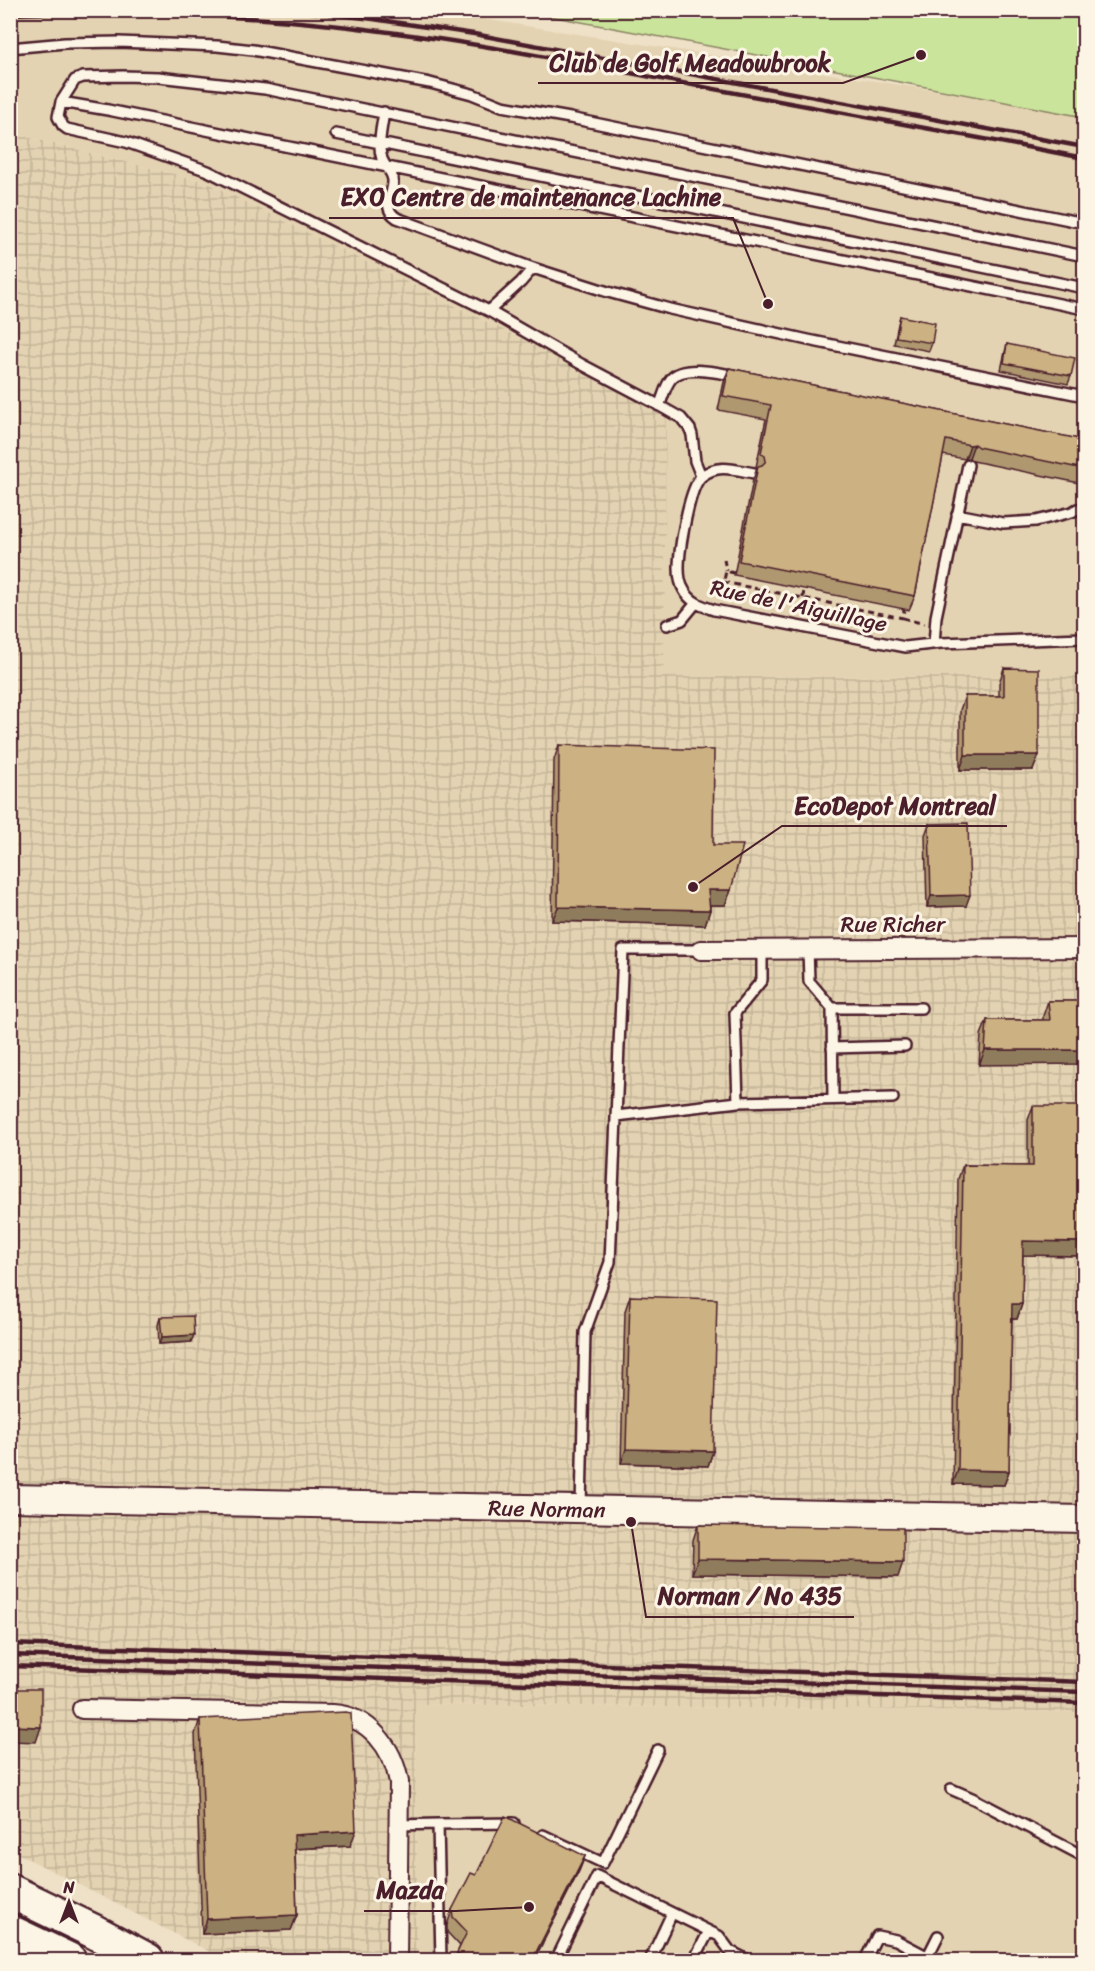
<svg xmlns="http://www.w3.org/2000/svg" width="1095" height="1971" font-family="Sriracha,sans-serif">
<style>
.built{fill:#e4d3b2}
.industrial{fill:url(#industrial-grid)}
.green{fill:#cae59b;stroke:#8a8263;stroke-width:1.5}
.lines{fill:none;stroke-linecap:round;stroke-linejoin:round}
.lane-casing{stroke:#4a1f2b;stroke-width:14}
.street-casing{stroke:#4a1f2b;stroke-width:22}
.secondary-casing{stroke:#4a1f2b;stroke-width:30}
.highway-casing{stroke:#4a1f2b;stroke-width:38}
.path{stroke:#4a1f2b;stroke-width:3;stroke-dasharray:6 4.5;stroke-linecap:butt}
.lane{stroke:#fcf5e5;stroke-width:9}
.street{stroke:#fcf5e5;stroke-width:18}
.secondary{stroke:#fcf5e5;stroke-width:26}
.highway{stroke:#fcf5e5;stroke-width:33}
.rail{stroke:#4a1f2b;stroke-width:4.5}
.wall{fill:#af9870;stroke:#4a1f2b;stroke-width:1.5}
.shaded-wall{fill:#8f7c5b;stroke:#4a1f2b;stroke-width:1.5}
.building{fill:#ccb182;stroke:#4a1f2b;stroke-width:1.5}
.labels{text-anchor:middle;stroke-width:6;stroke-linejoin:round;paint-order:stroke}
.street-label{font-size:22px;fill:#4a1f2b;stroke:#fcf5e5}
.leader{fill:none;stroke:#4a1f2b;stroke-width:2}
.callout-dot{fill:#4a1f2b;stroke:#fcf5e5;stroke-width:2}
.callout-label{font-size:24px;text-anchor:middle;font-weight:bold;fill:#4a1f2b;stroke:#fcf5e5;stroke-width:6;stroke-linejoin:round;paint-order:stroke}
</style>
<defs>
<pattern id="industrial-grid" width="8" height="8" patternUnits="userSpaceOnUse" patternTransform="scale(1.5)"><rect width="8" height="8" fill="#e4d3b2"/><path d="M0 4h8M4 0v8" fill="none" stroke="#c5b599"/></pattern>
</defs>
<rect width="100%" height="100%" fill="#eee1c7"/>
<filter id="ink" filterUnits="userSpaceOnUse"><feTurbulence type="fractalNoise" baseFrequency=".0167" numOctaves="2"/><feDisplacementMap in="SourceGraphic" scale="12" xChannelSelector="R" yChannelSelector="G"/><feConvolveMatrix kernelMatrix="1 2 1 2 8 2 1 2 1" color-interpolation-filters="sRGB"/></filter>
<g filter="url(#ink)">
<path class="built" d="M 10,11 L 431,11 L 990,99 L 1084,117 L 1084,676 L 663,677 L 666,411 L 206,182 L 19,135 L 11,136 Z
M 415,1704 L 1084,1712 L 1084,1960 L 418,1960 Z"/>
<path class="industrial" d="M 19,135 L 206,182 L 666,411 L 664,677 L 1084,676 L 1084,1712 L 415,1704 L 418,1960 L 226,1960 L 11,1850 L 10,136 Z"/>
<path class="green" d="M 523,11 L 1084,11 L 1084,117 Z"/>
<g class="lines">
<g class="lane-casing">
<path id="lane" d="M 10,48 L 65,43 L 119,42 L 217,46 L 253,50 L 430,83 L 472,94 L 502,106 L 570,118 L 1084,223
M 61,102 L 108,110 L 1084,309
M 384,112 C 382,127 377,144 382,159 C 385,167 392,171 393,180 C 394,195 380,207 397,218 L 533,268 L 608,292 L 670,309 L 808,340 L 1084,396
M 336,134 L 1084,288
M 489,311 L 521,282 L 533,268
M 659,406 C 663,398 665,386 671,379 C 683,364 720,373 736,376
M 754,473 C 736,470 718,463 702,476 C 689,486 679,551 679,568 C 679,576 680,584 684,590 C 690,602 702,606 714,610 L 905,647 L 941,643 L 1084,638
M 701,476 L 695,461 L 692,435 L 690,429 L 681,418 L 651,401 L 581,364 L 489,311 L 208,171 L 126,142 L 67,129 L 63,126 L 58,117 L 61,102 L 75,80 L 83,77 L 123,76 L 158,77 L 265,89 L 1084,256
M 957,514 L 1003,523 L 1036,521 L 1072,512 L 1077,509 L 1084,509
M 667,625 L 682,620 L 696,603
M 934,644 L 936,617 L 968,465
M 808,948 L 809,981 L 832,1008
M 832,1048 L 905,1046
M 833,1098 L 832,1008 L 921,1008
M 738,1102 L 735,1013 L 762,980 L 762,948
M 616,1116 L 738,1102 L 893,1098
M 581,1507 L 585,1332 L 610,1262 L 623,950 L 701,950
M 951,1789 L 974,1799 L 1083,1856
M 438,1824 L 514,1823
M 399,1825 L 438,1824 L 441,1960
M 543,1835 L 603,1863 L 658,1750
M 556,1960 L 597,1876 L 719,1936 L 730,1951 L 748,1960
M 650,1960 L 672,1913
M 694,1960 L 709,1931
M 865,1960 L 877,1936 L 896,1940 L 934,1960
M 926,1960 L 938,1936"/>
</g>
<g class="street-casing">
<path id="street" d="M 701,950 L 1084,948
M 82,1709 L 333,1714 C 369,1716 393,1748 399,1782 L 397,1960"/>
</g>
<g class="secondary-casing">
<g id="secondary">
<path id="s1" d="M 10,1498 L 1084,1519"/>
</g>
</g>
<g class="highway-casing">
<path id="highway" d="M 10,1891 L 93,1931 L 147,1960
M 10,1932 L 69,1960"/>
</g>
<path class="path" d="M 724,559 L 726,571
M 723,582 L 903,618 L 904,609
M 803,598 L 804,589
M 720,599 L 726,571 L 734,573
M 903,618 L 924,624"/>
<use href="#lane" class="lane"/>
<use href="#street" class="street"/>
<use href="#secondary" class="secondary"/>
<use href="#highway" class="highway"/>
<path class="rail" d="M 295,10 L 373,19 L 474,34 L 1084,147
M 10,14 C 134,10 258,15 381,31 C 493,45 603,68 714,89 C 838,112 961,134 1084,158
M 10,65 L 12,65
M 10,1644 L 1084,1682
M 10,1655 L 1084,1692
M 10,1666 L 1084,1703"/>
</g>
<path class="wall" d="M 900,316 L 932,343 L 929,351 L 894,344 L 898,324 Z
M 1007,344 L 1071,376 L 1068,384 L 1001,370 L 1005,352 Z
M 729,368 L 1084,440 L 1084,484 L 973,461 L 969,458 L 965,459 L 943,455 L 915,596 L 909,610 L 734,575 L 753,480 L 757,468 L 756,467 L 766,419 L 718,410 L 724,382 Z
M 1004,668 L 1039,755 L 1033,770 L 960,770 L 960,710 L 965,696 L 999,696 L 999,683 Z
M 1084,679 L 1084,793 L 1081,793 L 1083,684 Z
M 559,745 L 713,845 L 731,890 L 725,905 L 710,905 L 710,910 L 705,925 L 552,921 L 554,760 Z
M 929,824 L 966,906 L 927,907 L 925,835 Z
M 1048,1001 L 1084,1001 L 979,1065 L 981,1035 L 987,1020 L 1043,1020 L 1043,1016 Z
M 1033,1106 L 1084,1256 L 1023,1255 L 1022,1304 L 1017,1319 L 1012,1319 L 1009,1471 L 1004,1485 L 953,1484 L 958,1179 L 963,1165 L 1028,1166 L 1028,1120 Z
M 630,1296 L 713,1451 L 708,1466 L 621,1463 L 625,1311 Z
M 160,1317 L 191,1342 L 159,1344 L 158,1325 Z
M 1084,1323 L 1084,1478 L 1079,1478 L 1079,1338 Z
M 698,1525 L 898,1577 L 692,1574 L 693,1540 Z
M 200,1719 L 350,1846 L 295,1849 L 297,1915 L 291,1930 L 202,1934 L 195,1734 Z
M 585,1856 L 579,1871 L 534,1960 L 454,1960 L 460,1946 L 447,1932 L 447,1925 L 452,1910 L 476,1875 Z"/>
<path class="shaded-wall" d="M 974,444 L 969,458 L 965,459 L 970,445 Z
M 965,755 L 1039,755 L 1033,770 L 960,770 Z
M 1084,785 L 1084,793 L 1081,793 Z
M 708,890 L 731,890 L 725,905 L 703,905 Z
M 970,895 L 966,906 L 927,907 L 931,896 Z
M 558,907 L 710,910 L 705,925 L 552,921 Z
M 985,1050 L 1084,1050 L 1084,1064 L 979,1065 Z
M 1023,1241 L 1084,1242 L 1084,1256 L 1018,1255 Z
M 1012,1304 L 1022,1304 L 1017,1319 L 1007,1319 Z
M 194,1335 L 191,1342 L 159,1344 L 162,1337 Z
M 626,1449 L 713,1451 L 708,1466 L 621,1463 Z
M 1084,1464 L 1084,1478 L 1079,1478 Z
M 958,1470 L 1009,1471 L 1004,1485 L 953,1484 Z
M 698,1559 L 903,1562 L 898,1577 L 692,1574 Z
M 10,1726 L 41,1727 L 36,1742 L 10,1741 Z
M 356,1831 L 350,1846 L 289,1849 L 294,1835 Z
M 585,1856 L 579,1871 L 534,1960 L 532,1960 Z
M 297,1915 L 291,1930 L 202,1934 L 207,1919 Z"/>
<path class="building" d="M 900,316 L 935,323 L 932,343 L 896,337 Z
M 1007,344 L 1075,358 L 1071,376 L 1004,363 Z
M 729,368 L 1084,440 L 1084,469 L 978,447 L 974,444 L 970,445 L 946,440 L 915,596 L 739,561 L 758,466 L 762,465 L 766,461 L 765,456 L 761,453 L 771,405 L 723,396 Z
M 1004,668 L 1039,669 L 1039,755 L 965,755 L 965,696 L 1004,696 Z
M 559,745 L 714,750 L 713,845 L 743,845 L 731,890 L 708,890 L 710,910 L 558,907 Z
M 968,823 L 970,895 L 931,896 L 929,824 Z
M 1048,1001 L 1084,1001 L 1084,1050 L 985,1050 L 987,1020 L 1050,1020 Z
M 1033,1106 L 1084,1106 L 1084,1242 L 1023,1241 L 1022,1304 L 1012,1304 L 1009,1471 L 958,1470 L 963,1165 L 1033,1166 Z
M 630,1296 L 717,1299 L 713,1451 L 626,1449 Z
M 193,1316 L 194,1335 L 162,1337 L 160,1317 Z
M 698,1525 L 903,1528 L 903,1562 L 698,1559 Z
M 10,1689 L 41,1689 L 41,1727 L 10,1726 Z
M 346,1712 L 351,1713 L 356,1831 L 294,1835 L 297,1915 L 207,1919 L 200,1719 Z
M 505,1816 L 585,1856 L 532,1960 L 473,1960 L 457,1953 L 467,1932 L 453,1917 L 452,1910 L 471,1873 L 476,1875 Z
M 704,1952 L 723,1960 L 700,1960 Z"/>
</g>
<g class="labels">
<g class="street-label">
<text transform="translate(799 605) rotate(12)" y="8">Rue de l'Aiguillage</text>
<text x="893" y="932">Rue Richer</text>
<text dy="8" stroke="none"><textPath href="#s1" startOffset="537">Rue Norman</textPath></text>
</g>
</g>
<path class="leader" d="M921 55L843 83H538M768 304L733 218H329M693 887L782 826H1007M631 1522L646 1617H854M529 1907L456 1911H364"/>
<g class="callout-dot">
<circle cx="921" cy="55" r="6"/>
<circle cx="768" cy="304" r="6"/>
<circle cx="693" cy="887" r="6"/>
<circle cx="631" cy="1522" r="6"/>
<circle cx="529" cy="1907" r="6"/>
</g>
<g class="callout-label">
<text x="690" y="71">Club de Golf Meadowbrook</text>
<text x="531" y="205">EXO Centre de maintenance Lachine</text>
<text x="895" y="814">EcoDepot Montreal</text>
<text x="750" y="1604">Norman / No 435</text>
<text x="410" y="1898">Mazda</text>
</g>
<rect width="1095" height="1971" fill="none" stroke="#fcf5e5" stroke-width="36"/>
<rect x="18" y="18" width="1059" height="1935" fill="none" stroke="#4a1f2b" stroke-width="2" filter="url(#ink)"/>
<g transform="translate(69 1902)" stroke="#fcf5e5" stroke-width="4.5" paint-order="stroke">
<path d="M0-4.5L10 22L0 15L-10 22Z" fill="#4a1f2b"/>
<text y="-9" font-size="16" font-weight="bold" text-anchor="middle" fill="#4a1f2b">N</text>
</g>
</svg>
